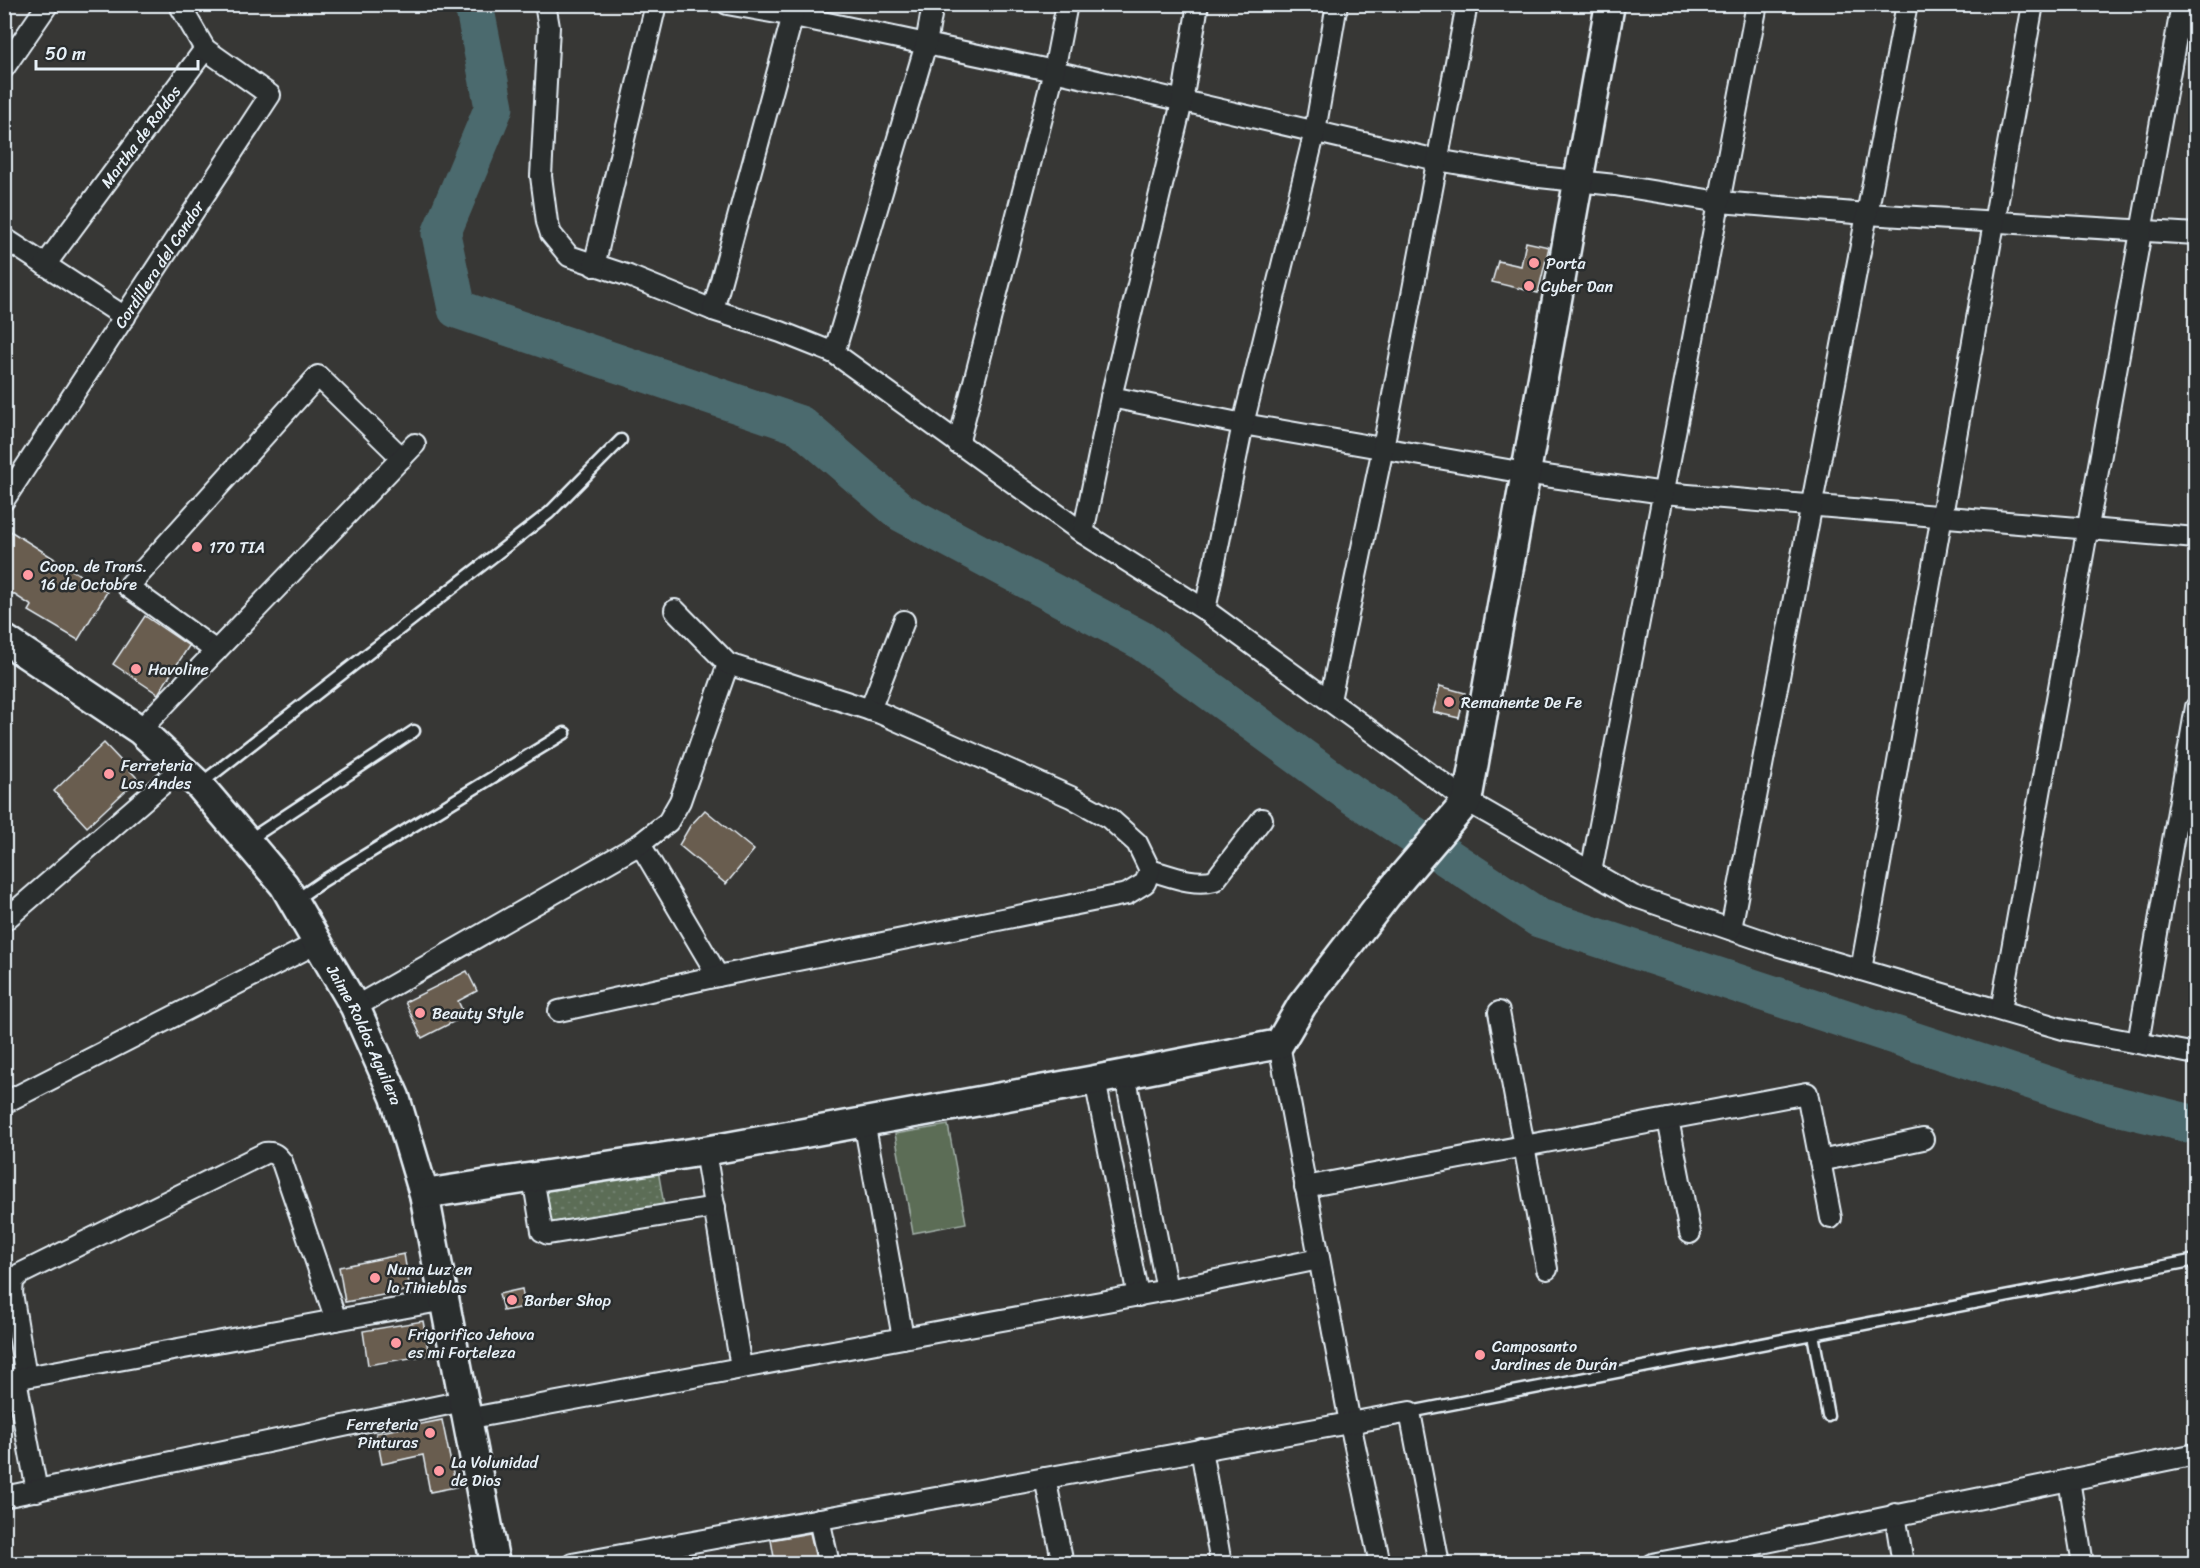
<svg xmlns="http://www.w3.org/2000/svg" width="2200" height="1568" font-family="Sriracha,sans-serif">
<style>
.park{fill:url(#park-dots);stroke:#a2afa8;stroke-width:1.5}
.pitch{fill:#5b6d57;stroke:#a2afa8;stroke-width:1.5}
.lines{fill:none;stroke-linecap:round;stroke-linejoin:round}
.river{stroke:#4c6a6e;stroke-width:39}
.building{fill:#695d50;stroke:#e8f1f8;stroke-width:1.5}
.lane-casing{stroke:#e8f1f8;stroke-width:15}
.street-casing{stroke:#e8f1f8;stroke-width:24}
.secondary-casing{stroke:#e8f1f8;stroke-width:33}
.lane{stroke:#2a2d2e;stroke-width:10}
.street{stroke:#2a2d2e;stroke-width:20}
.secondary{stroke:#2a2d2e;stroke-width:28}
.poi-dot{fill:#ff9aa2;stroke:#2a2d2e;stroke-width:2}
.labels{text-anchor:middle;stroke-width:5;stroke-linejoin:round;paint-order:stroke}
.street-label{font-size:16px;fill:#e8f1f8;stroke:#2a2d2e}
.poi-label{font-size:16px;fill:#e8f1f8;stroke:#2a2d2e;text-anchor:start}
</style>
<defs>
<pattern id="park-dots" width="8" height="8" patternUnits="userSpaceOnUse" patternTransform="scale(1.5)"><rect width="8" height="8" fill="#5b6d57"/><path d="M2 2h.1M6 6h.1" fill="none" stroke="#738270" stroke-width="1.8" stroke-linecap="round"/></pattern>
</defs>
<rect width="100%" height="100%" fill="#373735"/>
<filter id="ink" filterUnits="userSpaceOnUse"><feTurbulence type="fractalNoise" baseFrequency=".0167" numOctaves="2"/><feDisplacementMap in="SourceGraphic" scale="12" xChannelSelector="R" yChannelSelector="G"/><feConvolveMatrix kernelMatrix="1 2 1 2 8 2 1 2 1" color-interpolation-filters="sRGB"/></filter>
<g filter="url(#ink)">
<path class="park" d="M 658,1170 L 664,1205 L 545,1226 L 538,1191 Z"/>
<path class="pitch" d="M 948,1125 L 966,1223 L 913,1233 L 895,1134 Z"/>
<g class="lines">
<path class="river" d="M 471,4 L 474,5 L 494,107 L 441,234 L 457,309 L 800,425 L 901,512 L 1141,640 L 1350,793 L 1539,918 L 2092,1100 L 2196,1125"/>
</g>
<path class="building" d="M 1526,242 L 1549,247 L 1538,293 L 1492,282 L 1498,261 L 1521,266 Z
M 4,527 L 107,592 L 78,640 L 29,611 L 32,606 L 4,588 Z
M 145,616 L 189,646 L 158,694 L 113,664 Z
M 1440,686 L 1465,693 L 1459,718 L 1433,712 Z
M 104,743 L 138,779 L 87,827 L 54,791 Z
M 705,810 L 754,850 L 726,884 L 679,845 L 690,826 Z
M 467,971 L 477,991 L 458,1001 L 465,1016 L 422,1038 L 405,1002 Z
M 404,1254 L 410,1290 L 345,1302 L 339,1267 Z
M 522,1289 L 525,1307 L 503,1311 L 499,1294 Z
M 423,1321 L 429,1355 L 368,1365 L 363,1331 Z
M 442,1420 L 456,1487 L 430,1492 L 423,1455 L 382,1464 L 376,1433 Z
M 810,1533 L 817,1563 L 775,1563 L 771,1540 Z"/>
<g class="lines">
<g class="lane-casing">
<path id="lane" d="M 199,785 L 549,513 L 621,440
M 247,841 L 414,731
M 294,901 L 323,881 L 565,733
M 1813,1334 L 1828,1416
M 1410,1412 L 2196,1260"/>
</g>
<g class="street-casing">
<g id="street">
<path d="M 545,4 L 549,27 L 541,176 L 547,222 L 551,234 L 569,256 L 629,276 L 713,310 L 781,332 L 834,353 L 1083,533 L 1205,610 L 1467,801 L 1633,896 L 1779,946 L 2063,1029 L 2196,1054"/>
<path d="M 727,4 L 794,16 L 1054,71 L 1437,160 L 1530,176 L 1615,185 L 1720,202 L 1867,214 L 2196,234"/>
<path d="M 4,68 L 48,4"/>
<path d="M 4,238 L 125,317"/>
<path id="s1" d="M 45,265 L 205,49 L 179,4"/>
<path d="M 594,266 L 656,4"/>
<path d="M 713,310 L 796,4"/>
<path d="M 834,353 L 926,44 L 933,4"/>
<path d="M 1111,397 L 1243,424 L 1525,473 L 1664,493 L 2196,538"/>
<path d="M 958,444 L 1054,71 L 1067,4"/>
<path id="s2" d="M 4,500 L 270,95 L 205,49"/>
<path d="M 1083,533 L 1111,397 L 1182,102 L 1198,4"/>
<path d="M 1205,610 L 1243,424 L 1315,131 L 1337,4"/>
<path d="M 216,651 L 128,587 L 318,376 L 402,458"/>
<path d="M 1330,700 L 1383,448 L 1467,4"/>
<path d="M 870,710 L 904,621"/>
<path d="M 140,730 L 415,444"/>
<path d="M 640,844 L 718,976"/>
<path d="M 1150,870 C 1171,876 1194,886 1215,880 L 1262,819"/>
<path d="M 1591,872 L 1757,4"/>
<path d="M 4,921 L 181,768"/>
<path d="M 1731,929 L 1907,4"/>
<path d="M 1861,970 L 2033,4"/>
<path d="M 355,1007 L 640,844 L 668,822 L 680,801 L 728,664"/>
<path d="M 2001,1010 L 2182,4"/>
<path d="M 559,1011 L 718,976 L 1127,894 L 1145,883 L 1150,870 L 1137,843 L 1109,818 L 1071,797 L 880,713 L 728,664 L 675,610"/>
<path d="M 1499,1012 L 1547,1269"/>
<path d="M 2138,1043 L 2196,707"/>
<path d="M 1279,1044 L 1350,1423 L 1380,1564"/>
<path d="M 1125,1074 L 1167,1290"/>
<path d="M 1095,1080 L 1138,1296"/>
<path d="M 4,1103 L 319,942"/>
<path d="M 1668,1119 L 1690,1233"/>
<path d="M 864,1121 L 903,1338"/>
<path d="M 705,1151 L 741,1367"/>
<path d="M 1820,1161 L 1923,1139"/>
<path d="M 533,1177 L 542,1231 L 548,1234 L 715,1207"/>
<path d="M 1305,1187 L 1807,1093 L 1831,1218"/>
<path d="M 26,1377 L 12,1293 L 13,1281 L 20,1274 L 265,1153 C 274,1152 277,1155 282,1162 L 336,1320"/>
<path d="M 16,1379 L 37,1491"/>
<path d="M 4,1381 L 445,1300"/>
<path d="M 466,1419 L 903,1338 L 1167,1290 L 1319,1259"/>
<path d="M 1201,1449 L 1221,1564"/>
<path d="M 1045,1478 L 1063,1564"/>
<path d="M 2069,1480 L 2083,1564"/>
<path d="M 4,1497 L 463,1401"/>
<path d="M 1895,1514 L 1903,1564"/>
<path d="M 819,1519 L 829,1564"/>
<path d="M 572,1564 L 1410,1412 L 1439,1564"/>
<path d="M 1652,1564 L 1747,1546 L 2196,1454"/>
</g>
</g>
<g class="secondary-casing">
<g id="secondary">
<path id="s3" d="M 4,639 L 140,730 L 199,785 L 284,885 L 355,1007 L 395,1097 L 424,1194 L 495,1564"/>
<path d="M 424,1194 L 705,1151 L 1095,1080 L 1279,1044 L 1302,1005 L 1387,895 L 1467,801 L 1610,4"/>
</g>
</g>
<use href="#lane" class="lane"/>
<use href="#street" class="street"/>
<use href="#secondary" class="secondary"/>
</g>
</g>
<g class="poi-dot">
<circle cx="1534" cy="263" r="6"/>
<circle cx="1529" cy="286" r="6"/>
<circle cx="197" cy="547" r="6"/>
<circle cx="28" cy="575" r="6"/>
<circle cx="136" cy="669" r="6"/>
<circle cx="1449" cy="702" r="6"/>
<circle cx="109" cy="774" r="6"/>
<circle cx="420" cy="1013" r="6"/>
<circle cx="375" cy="1278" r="6"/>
<circle cx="512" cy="1300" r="6"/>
<circle cx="396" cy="1343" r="6"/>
<circle cx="1480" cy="1355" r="6"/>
<circle cx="430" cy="1433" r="6"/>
<circle cx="439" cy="1471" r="6"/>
</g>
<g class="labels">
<g class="street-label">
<text dy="6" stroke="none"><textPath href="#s1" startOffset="160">Martha de Roldos</textPath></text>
<text dy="6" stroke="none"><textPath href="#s2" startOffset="282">Cordillera del Condor</textPath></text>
<text dy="6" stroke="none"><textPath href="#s3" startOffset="546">Jaime Roldos Aguilera</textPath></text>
</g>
<g class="poi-label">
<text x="1546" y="269">Porta</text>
<text x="1541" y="292">Cyber Dan</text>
<text x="209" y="553">170 TIA</text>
<text x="40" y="572">Coop. de Trans.<tspan x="40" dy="18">16 de Octobre</tspan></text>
<text x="148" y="675">Havoline</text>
<text x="1461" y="708">Remanente De Fe</text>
<text x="121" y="771">Ferreteria<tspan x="121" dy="18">Los Andes</tspan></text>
<text x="432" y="1019">Beauty Style</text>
<text x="387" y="1275">Nuna Luz en<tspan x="387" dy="18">la Tinieblas</tspan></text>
<text x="524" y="1306">Barber Shop</text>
<text x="408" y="1340">Frigorifico Jehova<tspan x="408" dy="18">es mi Forteleza</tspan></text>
<text x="1492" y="1352">Camposanto<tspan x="1492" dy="18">Jardines de Durán</tspan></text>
<text x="418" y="1430" text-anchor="end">Ferreteria<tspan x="418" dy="18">Pinturas</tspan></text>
<text x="451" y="1468">La Volunidad<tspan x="451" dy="18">de Dios</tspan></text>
</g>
</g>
<rect width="2200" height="1568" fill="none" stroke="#2a2d2e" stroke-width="24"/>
<rect x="12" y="12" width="2176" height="1544" fill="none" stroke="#e8f1f8" stroke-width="2" filter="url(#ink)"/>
<path d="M36 60v9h162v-9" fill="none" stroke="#e8f1f8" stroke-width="3"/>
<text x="45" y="60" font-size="18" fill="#e8f1f8" stroke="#2a2d2e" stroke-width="4.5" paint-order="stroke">50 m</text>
</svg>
